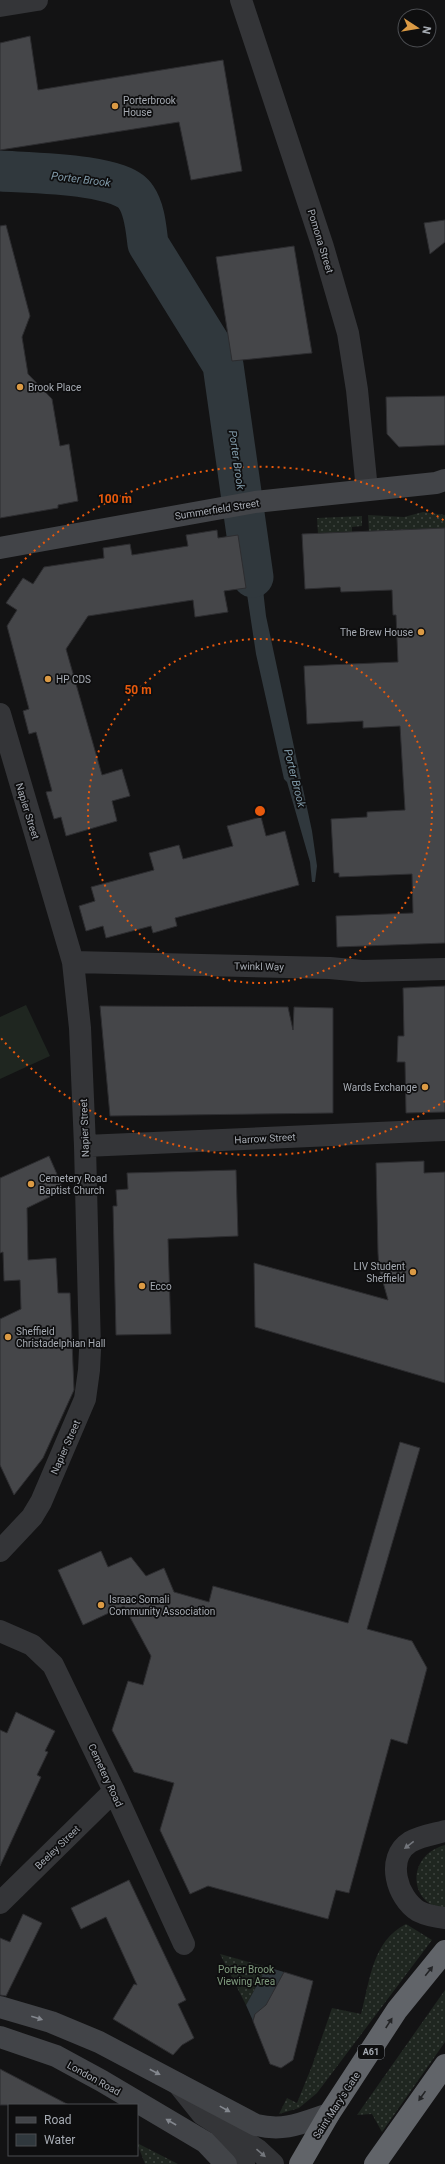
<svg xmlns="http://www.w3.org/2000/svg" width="445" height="2164" font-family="Roboto,sans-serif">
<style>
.grass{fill:url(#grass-dots)}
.garden{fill:#1f2620}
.water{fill:#30383d}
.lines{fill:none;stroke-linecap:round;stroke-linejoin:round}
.river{stroke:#30383d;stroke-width:41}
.building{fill:#454649;stroke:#2d2d30}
.street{stroke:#343538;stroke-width:22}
.secondary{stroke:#424448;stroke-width:22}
.highway{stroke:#616469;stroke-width:22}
.oneway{fill:#73767c}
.oneway2{fill:#232426}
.oneway3{fill:#83878e}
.ring{fill:none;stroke:#e8590c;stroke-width:2;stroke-dasharray:2 4}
.poi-dot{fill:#db9a44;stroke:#0e0e0f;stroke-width:1.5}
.labels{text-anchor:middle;stroke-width:3.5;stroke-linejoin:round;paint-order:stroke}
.shield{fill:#0e0e0f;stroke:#787c82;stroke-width:1}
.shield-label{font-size:9px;font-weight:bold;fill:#a6abb3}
.poi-label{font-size:10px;fill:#a6abb3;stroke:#0e0e0f;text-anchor:start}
.street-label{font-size:10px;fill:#a6abb3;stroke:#0e0e0f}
.park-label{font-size:10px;fill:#809c7f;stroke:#0e0e0f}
.water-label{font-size:11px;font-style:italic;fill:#819baa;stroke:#0e0e0f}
.centre{fill:#e8590c;stroke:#0e0e0f;stroke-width:2}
.ring-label{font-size:12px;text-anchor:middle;font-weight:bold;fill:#e8590c;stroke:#0e0e0f;stroke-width:3.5;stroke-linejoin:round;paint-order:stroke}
</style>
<defs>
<pattern id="grass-dots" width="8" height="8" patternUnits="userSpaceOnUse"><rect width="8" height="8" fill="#1f2620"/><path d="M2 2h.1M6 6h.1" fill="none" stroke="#3d433e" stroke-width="1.8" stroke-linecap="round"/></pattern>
</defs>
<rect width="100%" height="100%" fill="#131314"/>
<path class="grass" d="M 423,512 L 445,515 L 445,533 L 369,532 L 368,515 L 404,517 Z
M 362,516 L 362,526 L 352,527 L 352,532 L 318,534 L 317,518 Z
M 445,1845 L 445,1908 C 410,1907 404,1856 445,1845 Z
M 406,1924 L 432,1940 L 317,2093 L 299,2108 L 279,2114 L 287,2098 L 297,2103 L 312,2066 L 332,2008 L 361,2014 C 370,1981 372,1941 406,1924 Z
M 220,1954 L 267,1967 L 246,2005 Z
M 445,1990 L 445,2042 L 382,2132 L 372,2114 L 357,2115 Z
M 137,2143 L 178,2164 L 145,2164 Z"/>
<path class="garden" d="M 26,1005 L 50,1056 L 0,1079 L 0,1017 Z"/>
<path class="water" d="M 236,387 L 249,478 L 228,481 L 216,390 Z
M 255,519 L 266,616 L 312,831 L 317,866 L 315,882 L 312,882 L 310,862 L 287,782 L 284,779 L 256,654 L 236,521 Z
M 267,1967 L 284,1972 L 263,2011 L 255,2014 L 253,2021 L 246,2005 Z"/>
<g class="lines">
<path class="river" d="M 0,171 C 28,173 122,173 136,197 C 145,210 146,229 148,244 L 223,365 L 253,577"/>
</g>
<path class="building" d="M 30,36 L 38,90 L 223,60 L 242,171 L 191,180 L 179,122 L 0,150 L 0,43 Z
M 445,220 L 445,242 L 430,254 L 424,223 Z
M 6,225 L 30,316 L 22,337 L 28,374 L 52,399 L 60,446 L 69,444 L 78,501 L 58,505 L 58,508 L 0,518 L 0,226 Z
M 294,246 L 312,353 L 232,361 L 216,257 Z
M 445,396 L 445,445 L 399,447 L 387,434 L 386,397 Z
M 445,528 L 445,943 L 337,947 L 336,916 L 413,913 L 412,874 L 339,877 L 339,873 L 334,873 L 331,819 L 367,817 L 367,812 L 405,810 L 400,726 L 363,728 L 363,721 L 307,724 L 304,666 L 398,662 L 396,615 L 393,615 L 392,590 L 341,592 L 340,587 L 305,589 L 302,534 Z
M 217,530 L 218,538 L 238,535 L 246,588 L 224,591 L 228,612 L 195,617 L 193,600 L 88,616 L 66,649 L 102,775 L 122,769 L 130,796 L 112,801 L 117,821 L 66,836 L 61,817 L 54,819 L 46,792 L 52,791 L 36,732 L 29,734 L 23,711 L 29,709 L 7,626 L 17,610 L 6,603 L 23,578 L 33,584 L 44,567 L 104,558 L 103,548 L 130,544 L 132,555 L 188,546 L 186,535 Z
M 261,817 L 266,836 L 285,831 L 299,885 L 175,918 L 177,926 L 153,933 L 151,926 L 106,938 L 103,926 L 86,931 L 79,906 L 95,901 L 91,887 L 154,870 L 149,853 L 179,845 L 183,859 L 233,846 L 227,826 Z
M 445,986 L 445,1112 L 406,1113 L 405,1062 L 397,1062 L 398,1036 L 404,1036 L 403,988 Z
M 100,1006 L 288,1007 L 293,1030 L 294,1007 L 333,1008 L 333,1113 L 110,1116 Z
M 49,1156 L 64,1190 L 27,1208 L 28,1260 L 56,1258 L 58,1293 L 70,1293 L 74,1390 L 43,1458 L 14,1495 L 0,1465 L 0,1319 L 21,1309 L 20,1280 L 4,1281 L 3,1252 L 0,1253 L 0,1178 Z
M 424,1161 L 424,1173 L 445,1172 L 445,1383 L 255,1327 L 254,1263 L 388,1300 L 379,1268 L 378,1253 L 376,1163 Z
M 236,1170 L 238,1236 L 168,1239 L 171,1334 L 116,1335 L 113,1206 L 117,1206 L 116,1190 L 128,1189 L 127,1173 Z
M 400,1442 L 420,1448 L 367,1629 L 412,1641 L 427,1668 L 407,1744 L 391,1739 L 349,1893 L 336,1890 L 328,1919 L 208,1886 L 190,1894 L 160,1830 L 174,1783 L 134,1772 L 112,1730 L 128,1681 L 143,1685 L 151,1656 L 124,1606 L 83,1625 L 58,1570 L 101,1551 L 108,1567 L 131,1557 L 146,1576 L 164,1568 L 174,1592 L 209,1602 L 213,1586 L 348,1623 Z
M 16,1712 L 55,1731 L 45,1751 L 48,1752 L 37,1775 L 41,1777 L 0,1866 L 0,1730 L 7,1733 Z
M 129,1880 L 186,2000 L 178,2004 L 194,2038 L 182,2045 L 173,2055 L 113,2019 L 134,1984 L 137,1985 L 106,1917 L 81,1929 L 71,1908 Z
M 23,1914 L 42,1923 L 6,1996 L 0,1995 L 0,1938 L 10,1942 Z
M 284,1972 L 313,1981 L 293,2060 L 281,2068 L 270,2064 L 253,2021 L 255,2014 L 266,2005 Z
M 0,2069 L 69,2105 L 0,2105 Z"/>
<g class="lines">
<path class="street" d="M 241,0 L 323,247 L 348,333 L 357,390 L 367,490
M 0,6 L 37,0
M 0,714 L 73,962 L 80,1028 L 85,1146 L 90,1350 L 89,1370 L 85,1399 L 41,1502 L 32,1517 L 0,1551
M 73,962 L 330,968 L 362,971 L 445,969
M 85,1146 L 445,1130
M 0,1631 L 32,1645 L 53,1665 L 114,1791 L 184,1944
M 445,1831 C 434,1834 420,1836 410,1842 C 385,1858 397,1898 418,1911 C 426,1915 436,1917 445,1918
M 0,1903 L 114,1791
M 178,2084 L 202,2114 L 258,2150 L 273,2164
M 209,2144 L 244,2164"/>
<path class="secondary" d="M 0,548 L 255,502 L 436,483 L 445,480
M 0,2007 L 51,2022 L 99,2042 L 256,2125 C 285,2132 302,2123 329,2114
M 0,2037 L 56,2056 L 102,2081 L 205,2142 L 226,2164"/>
<path class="highway" d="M 300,2164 L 329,2114 L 397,2010 L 445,1951
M 375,2164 L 445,2065"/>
</g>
<defs><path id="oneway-solid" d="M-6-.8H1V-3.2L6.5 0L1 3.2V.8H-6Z"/></defs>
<g class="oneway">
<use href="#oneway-solid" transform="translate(409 1845) rotate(142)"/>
<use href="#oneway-solid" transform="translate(261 2153) rotate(41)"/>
</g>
<g class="oneway2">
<use href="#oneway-solid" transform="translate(429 1971) rotate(-51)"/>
<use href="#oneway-solid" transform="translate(389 2023) rotate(-57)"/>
<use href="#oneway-solid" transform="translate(422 2096) rotate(125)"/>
</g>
<g class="oneway3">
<use href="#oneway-solid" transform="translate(37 2018) rotate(17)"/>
<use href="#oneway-solid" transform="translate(155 2072) rotate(28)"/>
<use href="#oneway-solid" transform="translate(225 2109) rotate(29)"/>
<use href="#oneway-solid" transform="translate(171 2122) rotate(-150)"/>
</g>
<g class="ring">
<circle cx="260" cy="811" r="172"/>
<path d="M445 1101A344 344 0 0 1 0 1037M0 585A344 344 0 0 1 445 521"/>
</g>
<g class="poi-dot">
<circle cx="115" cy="106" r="4"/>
<circle cx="20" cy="387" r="4"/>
<circle cx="421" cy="632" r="4"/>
<circle cx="48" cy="679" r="4"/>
<circle cx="425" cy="1087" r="4"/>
<circle cx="31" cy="1184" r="4"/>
<circle cx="413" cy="1272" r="4"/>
<circle cx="142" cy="1286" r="4"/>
<circle cx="8" cy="1337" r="4"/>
<circle cx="101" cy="1605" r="4"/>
</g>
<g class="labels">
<rect class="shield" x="358" y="2045" width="26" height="14" rx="3"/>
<g class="shield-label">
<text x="371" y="2055">A61</text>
</g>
<g class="poi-label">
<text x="123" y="104">Porterbrook<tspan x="123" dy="12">House</tspan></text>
<text x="28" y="391">Brook Place</text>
<text x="413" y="636" text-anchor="end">The Brew House</text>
<text x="56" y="683">HP CDS</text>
<text x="417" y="1091" text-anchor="end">Wards Exchange</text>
<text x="39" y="1182">Cemetery Road<tspan x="39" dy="12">Baptist Church</tspan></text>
<text x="405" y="1270" text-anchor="end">LIV Student<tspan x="405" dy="12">Sheffield</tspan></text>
<text x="150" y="1290">Ecco</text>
<text x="16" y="1335">Sheffield<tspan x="16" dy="12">Christadelphian Hall</tspan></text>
<text x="109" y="1603">Israac Somali<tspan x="109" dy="12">Community Association</tspan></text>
</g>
<g class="street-label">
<text transform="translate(321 241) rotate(73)" y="4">Pomona Street</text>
<text transform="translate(217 509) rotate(-9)" y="4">Summerfield Street</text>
<text transform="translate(28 811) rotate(73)" y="4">Napier Street</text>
<text transform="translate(259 966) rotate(1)" y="4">Twinkl Way</text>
<text transform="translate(84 1128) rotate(-92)" y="4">Napier Street</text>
<text transform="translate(265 1138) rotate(-3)" y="4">Harrow Street</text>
<text transform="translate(65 1447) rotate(-66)" y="4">Napier Street</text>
<text transform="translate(106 1775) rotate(65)" y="4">Cemetery Road</text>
<text transform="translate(57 1847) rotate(-44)" y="4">Beeley Street</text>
<text transform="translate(94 2078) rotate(29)" y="4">London Road</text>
<text transform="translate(336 2105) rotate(-57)" y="4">Saint Mary's Gate</text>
</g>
<g class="park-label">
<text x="246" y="1973">Porter Brook<tspan x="246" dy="12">Viewing Area</tspan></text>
</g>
<g class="water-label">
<text transform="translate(81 179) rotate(7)" y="4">Porter Brook</text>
<text transform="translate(237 460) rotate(82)" y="4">Porter Brook</text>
<text transform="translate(295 778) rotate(76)" y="4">Porter Brook</text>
</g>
</g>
<circle cx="260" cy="811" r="6" class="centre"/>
<g class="ring-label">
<text x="115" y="503">100 m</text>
<text x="138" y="694">50 m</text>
</g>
<rect x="8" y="2104" width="130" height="52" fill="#0e0e0f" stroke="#4b4d51"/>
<rect x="16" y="2117" width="20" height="6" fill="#424448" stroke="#4b4d51"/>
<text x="44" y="2124" font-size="12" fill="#a6abb3">Road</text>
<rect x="16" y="2134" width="20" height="12" fill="#30383d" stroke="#4b4d51"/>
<text x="44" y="2144" font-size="12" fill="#a6abb3">Water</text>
<g transform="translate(417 28) rotate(102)"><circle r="19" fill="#0e0e0f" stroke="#4b4d51"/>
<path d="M0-3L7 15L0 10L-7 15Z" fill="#db9a44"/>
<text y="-6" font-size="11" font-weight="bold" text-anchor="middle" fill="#a6abb3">N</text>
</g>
</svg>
